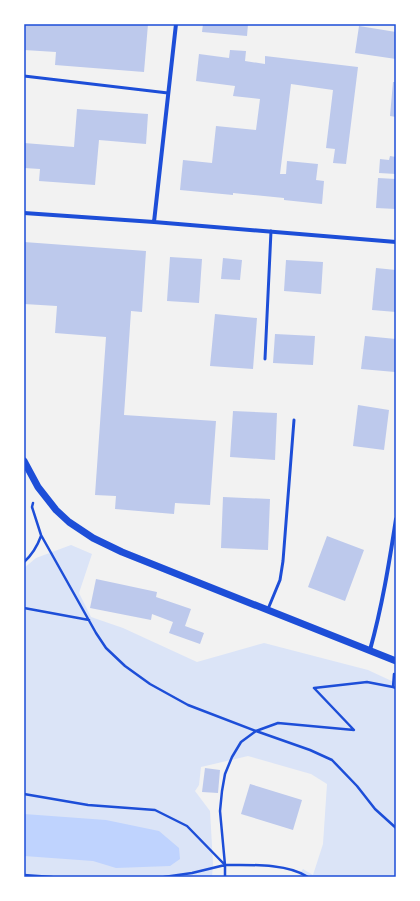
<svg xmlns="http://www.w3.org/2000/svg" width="420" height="901" font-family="'Roboto Condensed',sans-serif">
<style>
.green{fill:#dbe4f7}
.water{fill:#bfd3fe}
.building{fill:#bdc9ec}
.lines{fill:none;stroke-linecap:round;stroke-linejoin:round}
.path{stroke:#1d4ed8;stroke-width:2.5}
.service{stroke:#1d4ed8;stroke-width:3}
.minor{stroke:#1d4ed8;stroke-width:4}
.tertiary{stroke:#1d4ed8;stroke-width:7}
.neatline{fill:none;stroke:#1d4ed8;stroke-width:1.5}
</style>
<rect width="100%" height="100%" fill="#f2f2f2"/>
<path class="green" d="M 71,545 L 92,554 L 79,593 L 91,617 L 123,628 L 197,662 L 264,643 L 368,670 L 396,683 L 396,877 L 297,877 L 303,869 L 313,875 L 323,844 L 327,784 L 311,774 L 248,756 L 201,767 L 199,785 L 195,791 L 210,811 L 213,863 L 212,877 L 24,877 L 24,568 L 36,558 Z"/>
<path class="water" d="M 24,814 L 106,820 L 159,831 L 179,848 L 180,859 L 170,866 L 116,868 L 93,861 L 24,856 Z"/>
<path class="building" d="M 24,24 L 148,24 L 144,72 L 55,65 L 56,52 L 24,50 Z
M 203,24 L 248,24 L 247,36 L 202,32 Z
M 359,26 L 396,32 L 396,59 L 355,53 Z
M 230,50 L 246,51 L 245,61 L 265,64 L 265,56 L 358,67 L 346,164 L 333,163 L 335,149 L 326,148 L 333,90 L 291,84 L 280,174 L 286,174 L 287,161 L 318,164 L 316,180 L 324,181 L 322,204 L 284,200 L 284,198 L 233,193 L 233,195 L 180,190 L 183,160 L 212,163 L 216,126 L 256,130 L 260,99 L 233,96 L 235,86 L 196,81 L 199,54 L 229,58 Z
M 393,82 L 396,82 L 396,117 L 390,116 Z
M 77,109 L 148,114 L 146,144 L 99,140 L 95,185 L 39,181 L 40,169 L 24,168 L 24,143 L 74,147 Z
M 390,156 L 396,157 L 396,174 L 379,173 L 380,159 L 389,160 Z
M 378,178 L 396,179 L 396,209 L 376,208 Z
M 24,242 L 146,251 L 142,312 L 131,311 L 124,415 L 216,421 L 210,505 L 175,503 L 174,514 L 115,509 L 116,496 L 95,495 L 106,337 L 55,333 L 57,306 L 24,304 Z
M 170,257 L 202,259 L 199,303 L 167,301 Z
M 223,258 L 242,260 L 240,280 L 221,279 Z
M 286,260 L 323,262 L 321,294 L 284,291 Z
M 376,268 L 396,270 L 396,312 L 372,310 Z
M 215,314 L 257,318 L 253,369 L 210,366 Z
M 275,334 L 315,336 L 313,365 L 273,363 Z
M 365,336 L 396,339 L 395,372 L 361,369 Z
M 358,405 L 389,410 L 384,450 L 353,446 Z
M 233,411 L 277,413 L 275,460 L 230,457 Z
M 223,497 L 270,499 L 268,550 L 221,548 Z
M 327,536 L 364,550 L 345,601 L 308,587 Z
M 96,579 L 157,592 L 156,597 L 191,609 L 185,626 L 204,633 L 200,644 L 169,633 L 173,622 L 152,614 L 151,620 L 90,608 Z
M 205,768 L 220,770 L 218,793 L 202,792 Z
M 250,784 L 302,800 L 293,830 L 241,814 Z"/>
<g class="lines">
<path class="path" d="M 33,503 L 32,507 L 41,535 L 96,633 L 106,648 L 125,666 L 150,684 L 188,705 L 256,731 L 310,750 L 332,760 L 357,786 L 375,809 L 396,828
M 24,562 C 33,554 37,547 41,536
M 24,608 L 89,620
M 394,674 L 393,687 L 396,688
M 24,794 L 88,805 L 155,810 L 187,826 L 225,865 C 250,865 287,863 308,877
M 24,875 L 52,877
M 164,877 L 192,873 L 225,865
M 225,877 L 225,865 L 220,811 L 222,791 L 225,774 L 232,757 L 241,742 L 256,731 L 278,723 L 354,730 L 314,688 L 367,682 L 393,687"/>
<path class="service" d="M 24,76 L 168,93
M 265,359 L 271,231
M 268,609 L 280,580 L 283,561 L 294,420"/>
<path class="minor" d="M 24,213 L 154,222 L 396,242
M 154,222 L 176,24
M 370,650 C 382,607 389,564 396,519"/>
<path class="tertiary" d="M 24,461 L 38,487 L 56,510 L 69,522 L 93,538 L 122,552 L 182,576 L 396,661"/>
</g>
<rect width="420" height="901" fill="none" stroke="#ffffff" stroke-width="50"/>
<rect x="25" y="25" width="370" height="851" class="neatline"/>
</svg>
